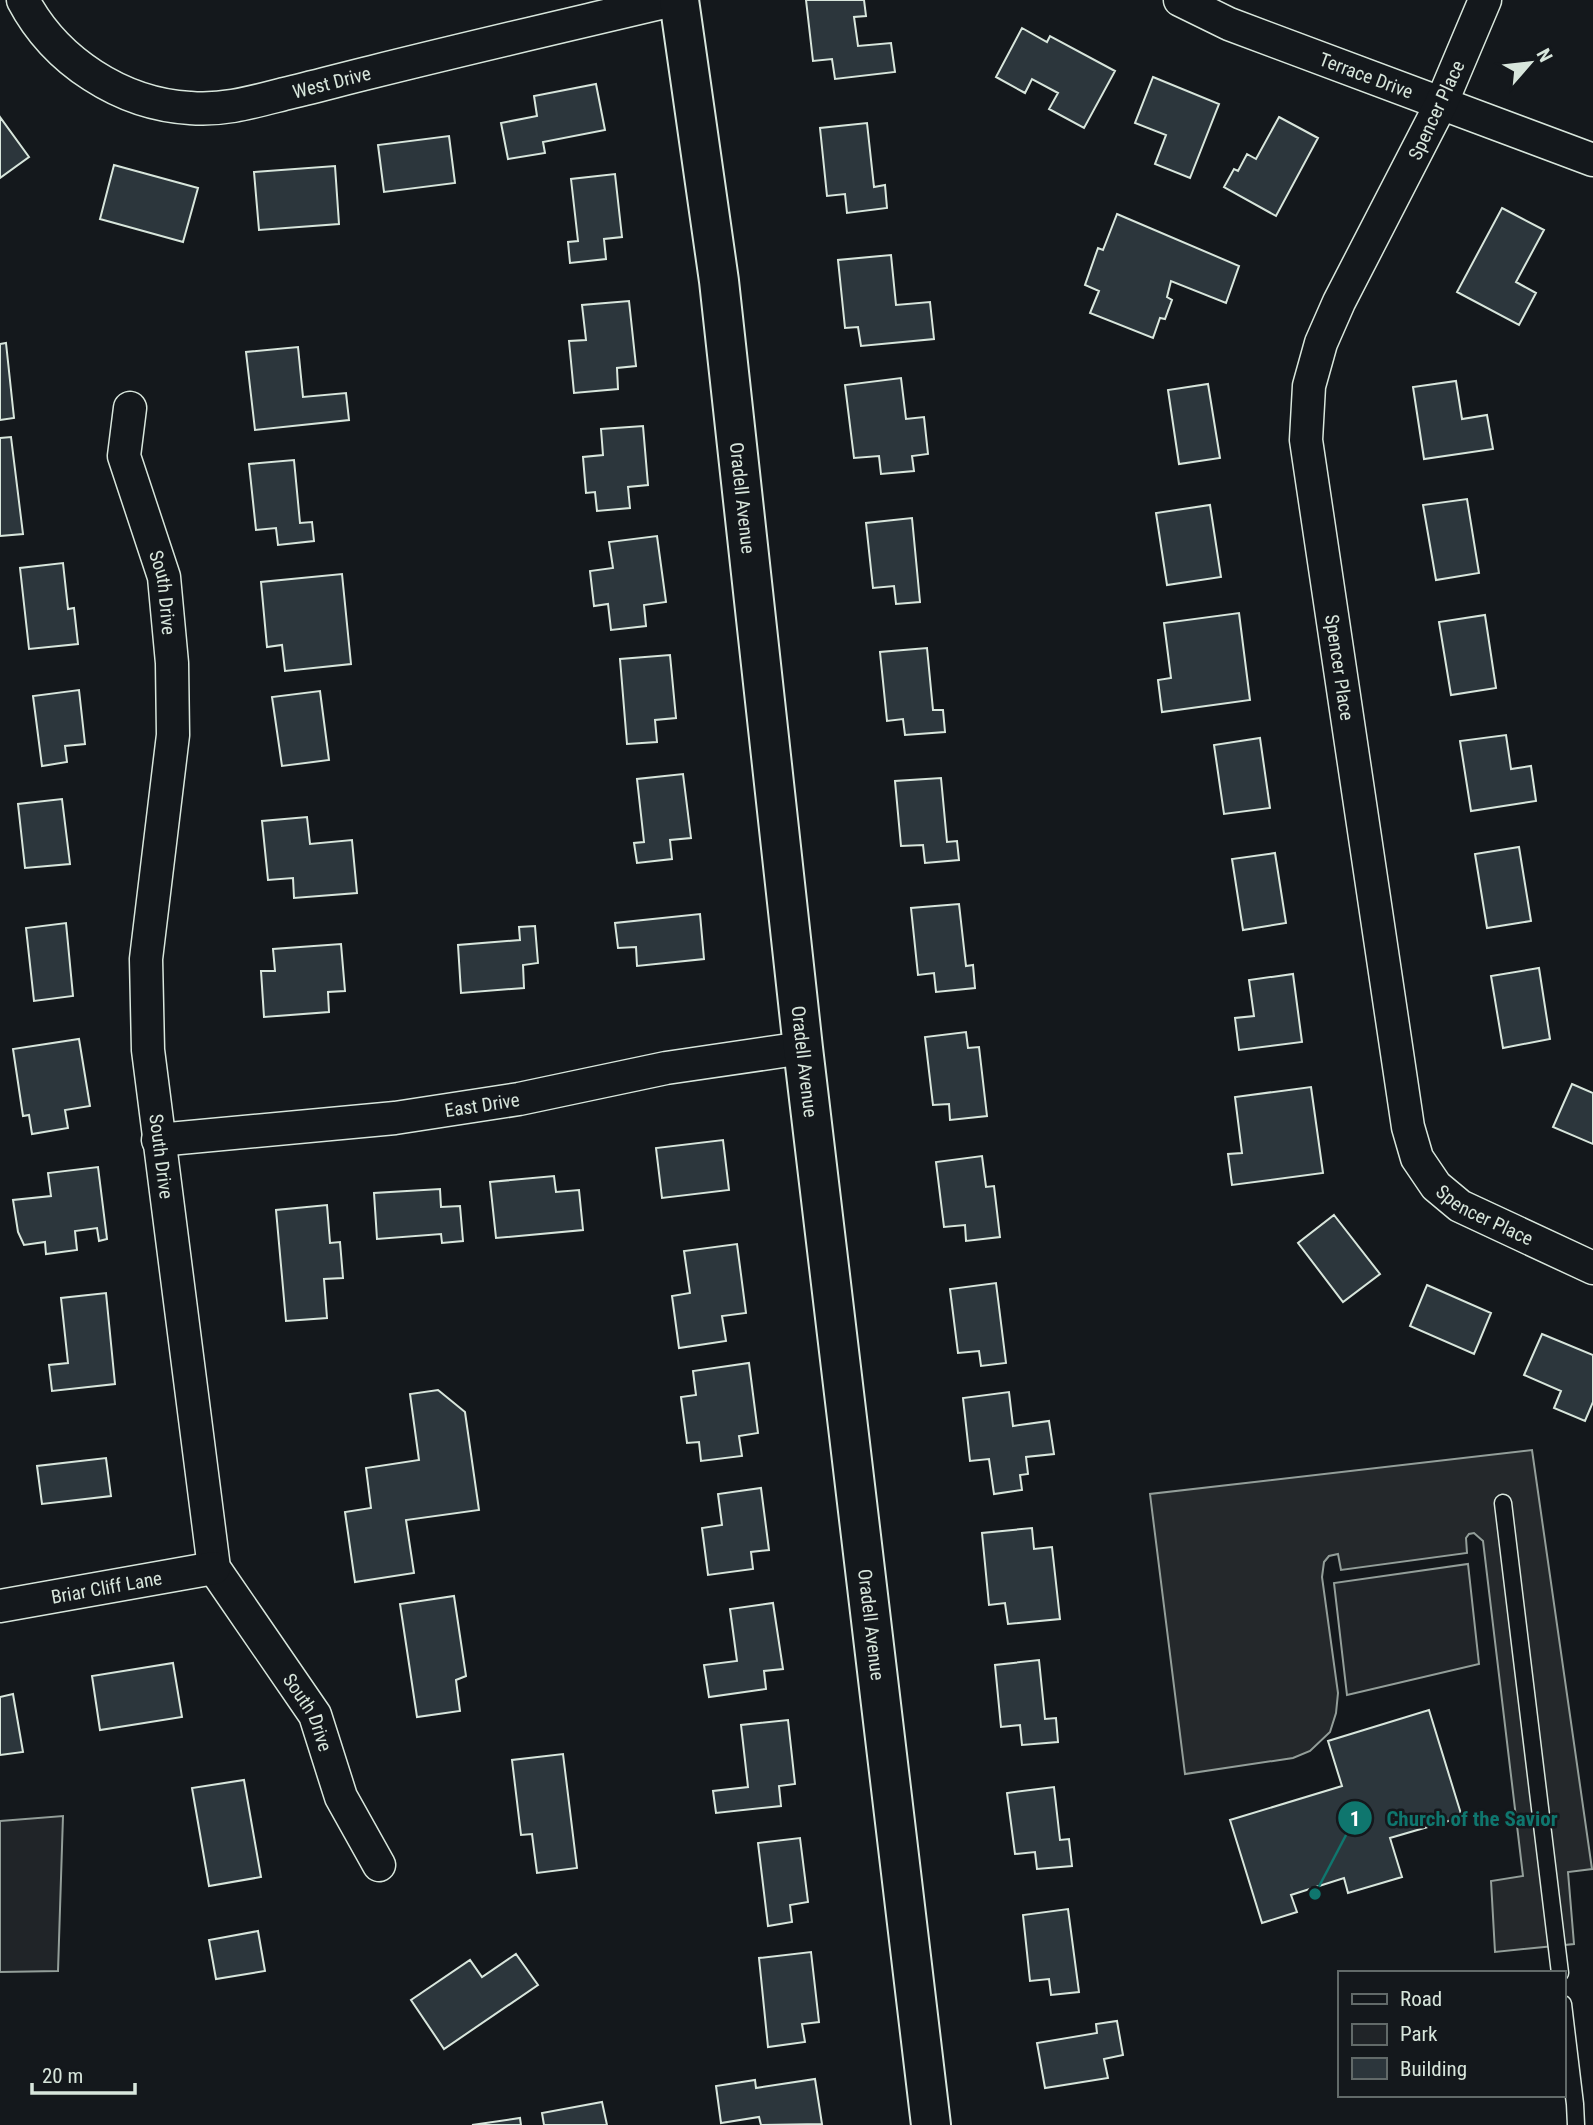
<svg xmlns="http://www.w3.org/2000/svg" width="1593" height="2125" font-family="'Roboto Condensed',sans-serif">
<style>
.green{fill:#202428;stroke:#939e99;stroke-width:2}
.parking{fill:#24282b;stroke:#939e99;stroke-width:2}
.building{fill:#2c363c;stroke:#d8e6dc;stroke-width:2}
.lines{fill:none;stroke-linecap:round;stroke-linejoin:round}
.lane-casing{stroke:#d8e6dc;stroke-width:19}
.street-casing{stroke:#d8e6dc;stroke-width:35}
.primary-casing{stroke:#d8e6dc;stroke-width:42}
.lane{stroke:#14181c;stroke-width:16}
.street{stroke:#14181c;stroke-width:32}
.primary{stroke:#14181c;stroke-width:38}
.labels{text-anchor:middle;stroke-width:5;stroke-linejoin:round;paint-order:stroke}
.street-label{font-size:19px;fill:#d8e6dc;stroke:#14181c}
.leader{fill:none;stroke:#0f766e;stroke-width:2.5}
.callout-dot{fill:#0f766e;stroke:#14181c;stroke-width:2.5}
.mark-label{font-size:21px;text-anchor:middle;font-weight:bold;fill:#fff}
.callout-label{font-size:21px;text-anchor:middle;font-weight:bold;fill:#0f766e;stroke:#14181c;stroke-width:5;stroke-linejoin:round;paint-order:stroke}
</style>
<rect width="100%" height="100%" fill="#14181c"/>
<path class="green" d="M 1468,1564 L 1479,1664 L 1347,1695 L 1334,1583 Z
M 63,1816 L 58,1971 L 0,1972 L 0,1821 Z"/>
<path class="parking" d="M 1532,1450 L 1592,1869 L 1568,1872 L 1574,1944 L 1495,1952 L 1491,1881 L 1523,1876 L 1483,1541 L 1474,1533 L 1469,1534 L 1466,1538 L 1467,1553 L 1341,1570 L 1338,1554 L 1329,1556 L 1324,1562 L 1322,1577 L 1338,1693 L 1336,1713 L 1330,1732 L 1310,1751 L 1293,1758 L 1185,1774 L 1150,1494 Z"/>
<path class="building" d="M 806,0 L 864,0 L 866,16 L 854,17 L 858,46 L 891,43 L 895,72 L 835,79 L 832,59 L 813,61 Z
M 1022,28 L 1047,42 L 1050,36 L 1115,71 L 1084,128 L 1049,109 L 1058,93 L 1032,79 L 1025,93 L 996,77 Z
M 1153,77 L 1219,104 L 1190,178 L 1155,164 L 1166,135 L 1135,123 Z
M 596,84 L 605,130 L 543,142 L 545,153 L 508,159 L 501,123 L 537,116 L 534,96 Z
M 0,117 L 29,157 L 0,178 Z
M 1279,117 L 1318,138 L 1276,216 L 1224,187 L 1234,169 L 1238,171 L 1247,154 L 1256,159 Z
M 867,123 L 874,187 L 885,185 L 887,208 L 847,213 L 845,194 L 827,196 L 820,128 Z
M 449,136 L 455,183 L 384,192 L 378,145 Z
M 114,165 L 198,188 L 183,242 L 100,219 Z
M 335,166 L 339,224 L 259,230 L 254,172 Z
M 615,174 L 622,237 L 604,239 L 606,259 L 570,263 L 568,242 L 578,241 L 571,179 Z
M 1502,208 L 1544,230 L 1516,282 L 1536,293 L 1519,325 L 1457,292 Z
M 1117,214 L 1239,266 L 1226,303 L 1171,281 L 1167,297 L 1172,300 L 1165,319 L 1160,318 L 1153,338 L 1090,313 L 1099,291 L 1085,285 L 1098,248 L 1103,250 Z
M 891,255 L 896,305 L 930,302 L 934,339 L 861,346 L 858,327 L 845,328 L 838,260 Z
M 629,301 L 636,366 L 617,368 L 618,389 L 574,393 L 569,341 L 586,340 L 582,305 Z
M 6,343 L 14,418 L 0,420 L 0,344 Z
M 298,347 L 303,397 L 346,393 L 349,420 L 255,430 L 246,352 Z
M 901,378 L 906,419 L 924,417 L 928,454 L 912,456 L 914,471 L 881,474 L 879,456 L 854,458 L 845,385 Z
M 1456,381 L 1462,419 L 1487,415 L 1493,449 L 1424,459 L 1413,387 Z
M 1208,384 L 1220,458 L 1179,464 L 1168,390 Z
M 643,426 L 648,485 L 628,487 L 630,508 L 597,511 L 595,492 L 586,493 L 583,457 L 603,455 L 601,429 Z
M 11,437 L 23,534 L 0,536 L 0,438 Z
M 294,460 L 300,523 L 312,522 L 314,541 L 278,545 L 276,528 L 256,530 L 249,464 Z
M 1467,499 L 1479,573 L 1436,580 L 1423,505 Z
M 1210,505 L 1221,577 L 1167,585 L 1156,513 Z
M 912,518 L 920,602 L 896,604 L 894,586 L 873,588 L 866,523 Z
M 657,536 L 666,602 L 644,605 L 646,626 L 611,630 L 608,604 L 594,606 L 590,571 L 613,568 L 609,542 Z
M 63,563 L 68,609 L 74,608 L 78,644 L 29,649 L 20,568 Z
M 342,574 L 351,664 L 285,671 L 282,645 L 267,647 L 261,582 Z
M 1239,613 L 1250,700 L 1162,712 L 1158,680 L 1171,678 L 1164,623 Z
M 1485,615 L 1496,688 L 1451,695 L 1439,622 Z
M 927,648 L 933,710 L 943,710 L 945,732 L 905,735 L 903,719 L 887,721 L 880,652 Z
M 670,655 L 676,718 L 655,720 L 657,742 L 627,744 L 620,659 Z
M 79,690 L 85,744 L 65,746 L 67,762 L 42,766 L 33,696 Z
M 320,691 L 329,760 L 282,766 L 272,697 Z
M 1506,735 L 1511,769 L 1531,766 L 1536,801 L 1471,811 L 1460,741 Z
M 1260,738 L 1270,808 L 1224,814 L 1214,745 Z
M 683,774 L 691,838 L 670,840 L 672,859 L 637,863 L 634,843 L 644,842 L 637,779 Z
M 941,778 L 947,842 L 957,841 L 959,860 L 925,863 L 923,845 L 901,846 L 895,781 Z
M 62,799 L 70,864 L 25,868 L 18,804 Z
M 307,817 L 310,844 L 352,840 L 357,893 L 294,898 L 293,878 L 268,880 L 262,821 Z
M 1519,847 L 1531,921 L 1487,928 L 1475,854 Z
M 1275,853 L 1286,923 L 1243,930 L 1232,859 Z
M 959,904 L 966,966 L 973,965 L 975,988 L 936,992 L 934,973 L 918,975 L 911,908 Z
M 700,914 L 704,959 L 637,966 L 636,947 L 618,948 L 615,923 Z
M 66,923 L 73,996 L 34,1001 L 26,928 Z
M 535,926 L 538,963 L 523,965 L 524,988 L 461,993 L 458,945 L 520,940 L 519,927 Z
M 341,944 L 345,991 L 328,992 L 329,1012 L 264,1017 L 261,971 L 275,971 L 273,949 Z
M 1539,968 L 1550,1039 L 1503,1048 L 1491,976 Z
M 1293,974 L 1302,1042 L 1239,1050 L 1235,1018 L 1254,1016 L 1249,980 Z
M 966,1032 L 968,1048 L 979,1047 L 987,1116 L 950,1120 L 949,1104 L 933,1105 L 925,1037 Z
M 79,1039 L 90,1106 L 65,1110 L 68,1128 L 32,1134 L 29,1115 L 23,1116 L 13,1049 Z
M 1572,1084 L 1593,1093 L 1593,1144 L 1553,1127 Z
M 1311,1087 L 1323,1173 L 1232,1185 L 1228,1154 L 1242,1153 L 1235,1097 Z
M 723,1140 L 729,1190 L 662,1198 L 656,1148 Z
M 982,1156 L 986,1187 L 994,1186 L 1000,1237 L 966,1241 L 965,1225 L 944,1227 L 936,1162 Z
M 98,1167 L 107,1239 L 99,1241 L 97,1228 L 75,1231 L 77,1250 L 46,1254 L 45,1242 L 24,1245 L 18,1232 L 13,1200 L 51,1196 L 48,1173 Z
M 554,1176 L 556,1192 L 579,1190 L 583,1230 L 496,1238 L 490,1182 Z
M 440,1189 L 441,1207 L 460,1206 L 463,1241 L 442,1243 L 441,1234 L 377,1239 L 374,1193 Z
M 327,1205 L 330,1243 L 340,1242 L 343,1278 L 324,1279 L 327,1318 L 286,1321 L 276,1210 Z
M 1334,1215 L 1380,1274 L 1343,1302 L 1298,1243 Z
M 737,1244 L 746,1313 L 722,1316 L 726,1341 L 679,1348 L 672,1296 L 690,1293 L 684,1251 Z
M 996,1283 L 1006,1363 L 981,1366 L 979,1351 L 958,1353 L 950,1289 Z
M 1427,1285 L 1491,1313 L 1474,1354 L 1410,1326 Z
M 106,1293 L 115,1384 L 52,1391 L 49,1365 L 68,1363 L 61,1298 Z
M 1542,1334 L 1593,1355 L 1593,1402 L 1585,1421 L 1554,1408 L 1561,1391 L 1524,1375 Z
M 749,1363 L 758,1433 L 739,1436 L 742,1456 L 701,1461 L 699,1442 L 687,1443 L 681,1397 L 696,1395 L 693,1371 Z
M 438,1390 L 465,1412 L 479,1510 L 406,1520 L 414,1573 L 355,1582 L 345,1512 L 371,1508 L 366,1468 L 419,1460 L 410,1394 Z
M 1009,1392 L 1013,1426 L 1049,1421 L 1054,1454 L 1026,1457 L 1028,1474 L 1020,1475 L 1022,1490 L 994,1494 L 989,1459 L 970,1461 L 963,1398 Z
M 106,1458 L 111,1496 L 42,1504 L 37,1466 Z
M 761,1488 L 769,1550 L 751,1552 L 753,1569 L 708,1575 L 702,1528 L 722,1525 L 718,1494 Z
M 1032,1528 L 1034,1549 L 1052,1547 L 1060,1619 L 1008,1624 L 1005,1603 L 989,1605 L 982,1533 Z
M 454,1596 L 466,1676 L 456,1680 L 460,1711 L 417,1717 L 400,1604 Z
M 773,1603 L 783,1669 L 764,1671 L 766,1689 L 709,1697 L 704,1665 L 737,1661 L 730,1609 Z
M 1039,1660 L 1045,1719 L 1056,1718 L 1058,1742 L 1022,1745 L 1020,1725 L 1001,1727 L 995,1665 Z
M 173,1663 L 182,1717 L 100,1730 L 92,1676 Z
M 13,1694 L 23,1752 L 0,1755 L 0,1697 Z
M 1429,1710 L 1462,1817 L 1390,1838 L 1402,1877 L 1348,1893 L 1344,1878 L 1291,1895 L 1297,1912 L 1262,1923 L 1230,1820 L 1342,1786 L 1328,1741 Z
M 788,1720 L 795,1784 L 779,1786 L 781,1806 L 716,1813 L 713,1791 L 748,1787 L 741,1725 Z
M 563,1754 L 577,1868 L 537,1873 L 532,1834 L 521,1835 L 512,1760 Z
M 244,1780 L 261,1877 L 209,1886 L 192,1788 Z
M 1054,1787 L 1060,1840 L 1069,1839 L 1072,1866 L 1037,1869 L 1035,1852 L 1015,1854 L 1007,1793 Z
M 800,1838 L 808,1902 L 790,1905 L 792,1922 L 768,1926 L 758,1843 Z
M 1068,1909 L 1079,1992 L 1051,1995 L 1049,1979 L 1030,1981 L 1023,1915 Z
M 258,1931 L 265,1971 L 216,1979 L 209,1940 Z
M 811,1952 L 819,2022 L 802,2024 L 805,2042 L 768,2047 L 759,1958 Z
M 516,1954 L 538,1985 L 444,2049 L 411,2000 L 470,1960 L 482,1977 Z
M 1117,2021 L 1123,2055 L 1104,2059 L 1108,2078 L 1045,2088 L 1037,2043 L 1097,2033 L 1096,2024 Z
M 815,2079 L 822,2124 L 761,2125 L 759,2117 L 721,2123 L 716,2086 L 755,2080 L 756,2088 Z
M 602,2102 L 607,2125 L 544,2125 L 542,2113 Z
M 520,2118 L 521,2125 L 472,2125 Z"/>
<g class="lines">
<g class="lane-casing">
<path id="lane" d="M 1503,1503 L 1560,1973
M 1563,2004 L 1575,2104 L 1576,2125"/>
</g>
<g class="street-casing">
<g id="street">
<path id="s1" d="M 23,0 C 55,61 121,104 190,108 C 223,111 253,102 284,94 C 314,87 343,79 372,72 C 472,47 572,24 673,0"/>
<path id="s2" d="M 1180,0 L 1229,24 L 1593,160"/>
<path id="s3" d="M 1485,0 L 1441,104 L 1339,302 L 1321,343 L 1309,386 L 1306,440 L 1408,1127 L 1417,1158 L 1436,1186 L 1460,1206 L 1593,1268"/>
<path id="s4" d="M 130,408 L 124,456 L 164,577 L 172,663 L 173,735 L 146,959 L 148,1050 L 214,1568 L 315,1715 L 341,1797 L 379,1865"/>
<path id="s5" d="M 158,1140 L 395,1118 L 519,1099 L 666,1068 L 803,1048"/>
<path id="s6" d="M 0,1606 L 214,1568"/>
</g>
</g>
<g class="primary-casing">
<g id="primary">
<path id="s7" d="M 679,0 L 719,281 L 803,1048 L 931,2125"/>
</g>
</g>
<use href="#lane" class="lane"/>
<use href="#street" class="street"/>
<use href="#primary" class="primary"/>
</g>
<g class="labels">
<g class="street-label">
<text dy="7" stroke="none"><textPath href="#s2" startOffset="201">Terrace Drive</textPath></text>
<text dy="7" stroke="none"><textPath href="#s1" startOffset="352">West Drive</textPath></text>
<text transform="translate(1436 110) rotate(-65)" y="7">Spencer Place</text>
<text dy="7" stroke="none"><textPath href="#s7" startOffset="502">Oradell Avenue</textPath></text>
<text dy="7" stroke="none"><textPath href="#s4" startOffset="191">South Drive</textPath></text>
<text dy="7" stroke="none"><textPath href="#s3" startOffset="709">Spencer Place</textPath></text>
<text dy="7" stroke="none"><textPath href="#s7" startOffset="1069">Oradell Avenue</textPath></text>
<text dy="7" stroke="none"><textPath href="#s5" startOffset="326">East Drive</textPath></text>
<text dy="7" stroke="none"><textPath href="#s4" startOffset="758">South Drive</textPath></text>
<text dy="7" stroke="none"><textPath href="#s3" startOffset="1297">Spencer Place</textPath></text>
<text dy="7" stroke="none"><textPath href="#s6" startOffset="108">Briar Cliff Lane</textPath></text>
<text dy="7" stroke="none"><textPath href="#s7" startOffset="1636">Oradell Avenue</textPath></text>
<text dy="7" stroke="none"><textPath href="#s4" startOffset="1346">South Drive</textPath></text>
</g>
</g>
<path class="leader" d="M1315 1894L1355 1818"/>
<g class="callout-dot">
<circle cx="1315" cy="1894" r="7"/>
<circle cx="1355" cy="1818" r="18"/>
</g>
<g class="mark-label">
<text x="1355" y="1826">1</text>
</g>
<g class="callout-label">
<text x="1472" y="1826">Church of the Savior</text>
</g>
<rect x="1338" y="1971" width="228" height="126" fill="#14181c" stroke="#626a69" stroke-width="2"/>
<rect x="1352" y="1994" width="35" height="10" fill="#14181c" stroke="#626a69" stroke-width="2"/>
<text x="1400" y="2006" font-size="21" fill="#d8e6dc">Road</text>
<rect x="1352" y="2024" width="35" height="21" fill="#202428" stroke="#626a69" stroke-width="2"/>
<text x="1400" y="2041" font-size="21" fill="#d8e6dc">Park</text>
<rect x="1352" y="2058" width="35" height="21" fill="#2c363c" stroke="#626a69" stroke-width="2"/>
<text x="1400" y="2076" font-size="21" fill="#d8e6dc">Building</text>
<g transform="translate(1530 63) rotate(62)" stroke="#14181c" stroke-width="5" paint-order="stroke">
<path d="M0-5L12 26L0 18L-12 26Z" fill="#d8e6dc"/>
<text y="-10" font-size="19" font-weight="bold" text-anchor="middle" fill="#d8e6dc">N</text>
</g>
<path d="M32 2083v10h103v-10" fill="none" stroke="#d8e6dc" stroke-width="3.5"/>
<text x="42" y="2083" font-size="21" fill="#d8e6dc" stroke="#14181c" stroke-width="5" paint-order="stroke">20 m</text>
</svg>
